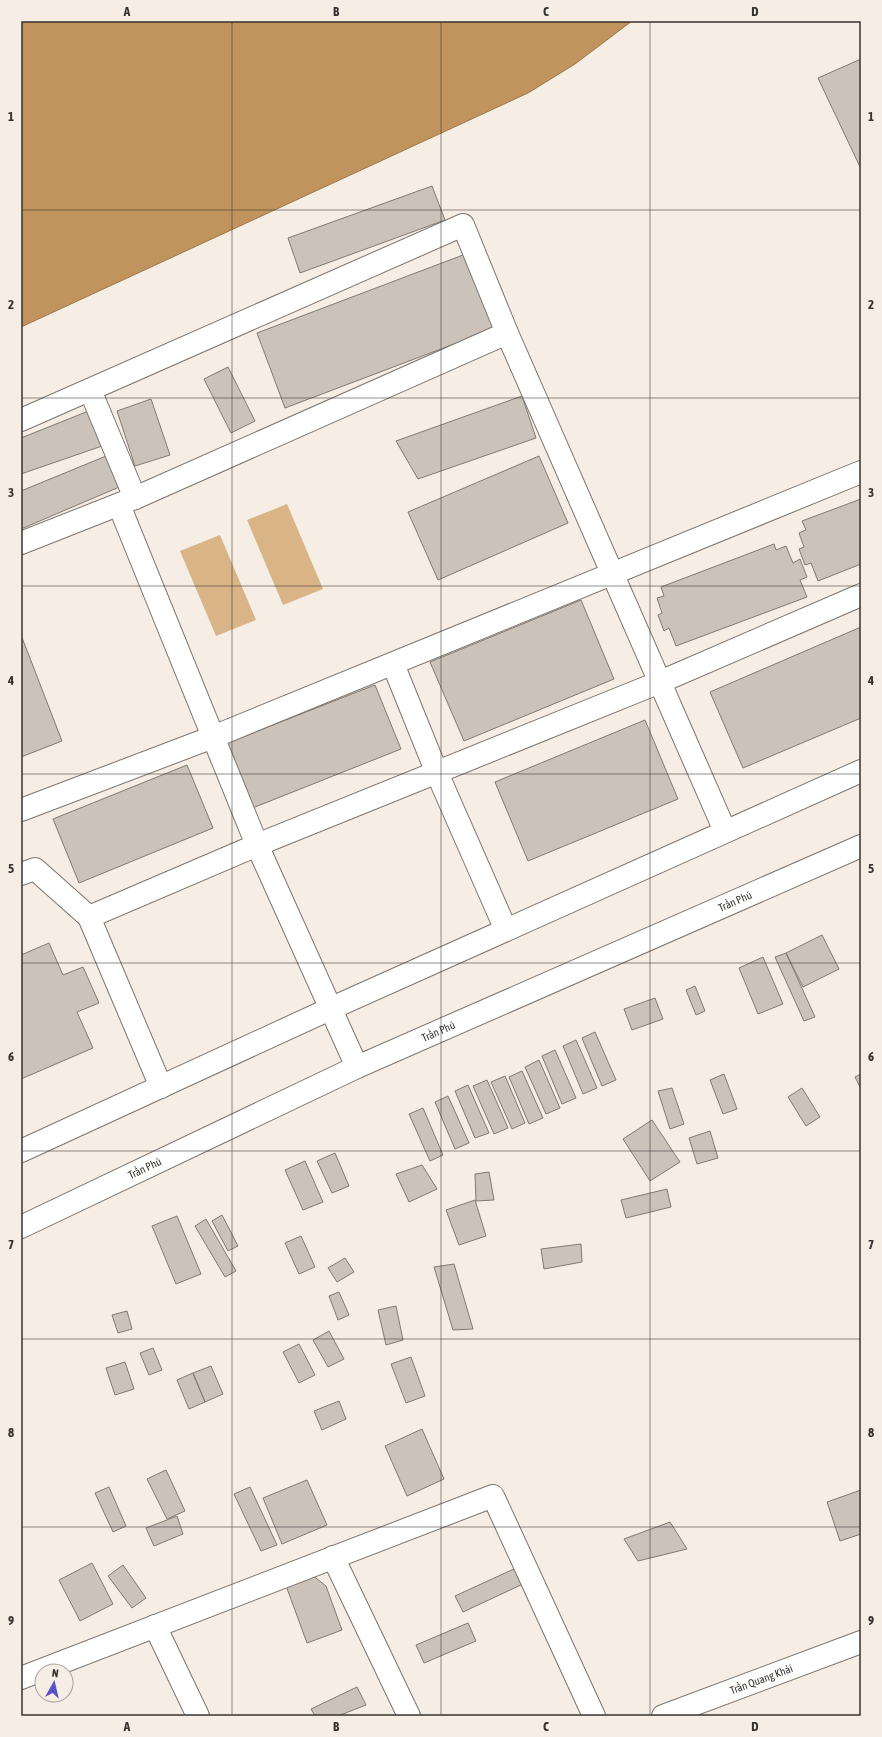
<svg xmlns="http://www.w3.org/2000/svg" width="882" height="1737" font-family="'Asap Condensed',sans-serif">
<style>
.green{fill:#d9b487}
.water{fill:#c0945c;stroke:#97774e}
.building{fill:#cbc3ba;stroke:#817a72}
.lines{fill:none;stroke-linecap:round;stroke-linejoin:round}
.minor-casing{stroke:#7c756d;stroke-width:24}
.minor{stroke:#fff;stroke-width:22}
.grid{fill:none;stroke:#36322f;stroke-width:1;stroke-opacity:0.55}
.labels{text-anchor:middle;stroke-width:3;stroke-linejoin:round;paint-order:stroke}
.street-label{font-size:11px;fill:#36322f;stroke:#f6ede4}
.neatline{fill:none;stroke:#36322f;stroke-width:1.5}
.grid-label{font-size:13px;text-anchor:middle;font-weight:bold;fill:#36322f}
</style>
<rect width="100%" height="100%" fill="#f6ede4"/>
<path class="green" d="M 287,504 L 323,589 L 283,605 L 247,520 Z
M 220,535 L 256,620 L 216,636 L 180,551 Z"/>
<path class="water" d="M 21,21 L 632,21 L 575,64 L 528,93 L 21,327 Z"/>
<path class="building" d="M 861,59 L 861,169 L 818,78 Z
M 432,186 L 445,220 L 300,273 L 288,238 Z
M 471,252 L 499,327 L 285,408 L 257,333 Z
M 228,367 L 255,421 L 231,433 L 204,379 Z
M 522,396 L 536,438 L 418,479 L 396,441 Z
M 151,399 L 170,455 L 135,466 L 117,411 Z
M 91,410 L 105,445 L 21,474 L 21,438 Z
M 111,454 L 124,485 L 21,529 L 21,491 Z
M 539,456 L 568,523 L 438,580 L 408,512 Z
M 861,499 L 861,564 L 818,581 L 811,563 L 805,565 L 799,549 L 804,547 L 799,533 L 806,530 L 802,521 Z
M 774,544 L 776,550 L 786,546 L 793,563 L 800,559 L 807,577 L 800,580 L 807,597 L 676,646 L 669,628 L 664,631 L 658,615 L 662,613 L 657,598 L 664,596 L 661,587 Z
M 581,600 L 614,679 L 464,741 L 430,662 Z
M 861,627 L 861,718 L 743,768 L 710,692 Z
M 21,635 L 62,741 L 21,757 Z
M 375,685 L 401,749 L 250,809 L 224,744 Z
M 645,720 L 678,799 L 528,861 L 495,782 Z
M 187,765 L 213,828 L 79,883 L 53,819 Z
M 822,935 L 839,969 L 803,987 L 786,953 Z
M 49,943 L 63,975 L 83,967 L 99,1003 L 77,1012 L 93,1048 L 21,1079 L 21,955 Z
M 786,953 L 815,1017 L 804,1021 L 775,957 Z
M 763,957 L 783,1004 L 758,1014 L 739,968 Z
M 695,986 L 705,1011 L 696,1015 L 686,990 Z
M 655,998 L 663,1019 L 632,1030 L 624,1009 Z
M 595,1032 L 616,1080 L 602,1086 L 582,1038 Z
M 576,1040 L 597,1088 L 583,1094 L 563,1046 Z
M 555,1050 L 576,1098 L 562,1104 L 542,1056 Z
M 539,1060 L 560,1108 L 546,1114 L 525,1067 Z
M 522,1071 L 543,1118 L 529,1124 L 509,1077 Z
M 724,1074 L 737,1109 L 723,1114 L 710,1080 Z
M 861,1074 L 861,1089 L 855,1077 Z
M 505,1076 L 525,1123 L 512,1129 L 491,1082 Z
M 487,1080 L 508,1128 L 494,1134 L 473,1086 Z
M 468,1085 L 489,1133 L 475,1138 L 455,1091 Z
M 672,1088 L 684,1124 L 670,1129 L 658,1091 Z
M 802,1088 L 820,1117 L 806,1126 L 788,1097 Z
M 448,1096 L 469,1143 L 455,1149 L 435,1102 Z
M 423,1108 L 443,1155 L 430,1161 L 409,1114 Z
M 652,1120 L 680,1162 L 650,1181 L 623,1139 Z
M 710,1131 L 718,1158 L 697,1164 L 689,1138 Z
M 335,1153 L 349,1186 L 332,1193 L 317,1161 Z
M 305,1161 L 323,1202 L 303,1210 L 285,1170 Z
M 422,1165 L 437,1189 L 409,1202 L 396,1174 Z
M 489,1172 L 494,1200 L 476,1201 L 475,1174 Z
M 667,1189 L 671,1207 L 626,1218 L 621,1200 Z
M 475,1200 L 486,1236 L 459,1245 L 446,1210 Z
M 222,1215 L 238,1246 L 228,1251 L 212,1221 Z
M 177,1216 L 201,1274 L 176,1284 L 152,1226 Z
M 206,1219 L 236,1271 L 225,1277 L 195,1226 Z
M 301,1236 L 315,1267 L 299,1274 L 285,1243 Z
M 581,1244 L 582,1262 L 544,1269 L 541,1249 Z
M 345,1258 L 354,1272 L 337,1282 L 328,1268 Z
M 454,1264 L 473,1329 L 453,1330 L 434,1267 Z
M 339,1292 L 349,1315 L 338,1320 L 329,1296 Z
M 396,1306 L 403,1340 L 386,1345 L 378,1310 Z
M 127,1311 L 132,1329 L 118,1333 L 112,1315 Z
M 329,1331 L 344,1359 L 328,1367 L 313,1340 Z
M 299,1344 L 315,1375 L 299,1383 L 283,1352 Z
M 153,1348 L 162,1370 L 149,1375 L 140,1353 Z
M 411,1357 L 425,1396 L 406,1403 L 391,1364 Z
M 125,1362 L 134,1389 L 115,1395 L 106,1368 Z
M 211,1366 L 223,1394 L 205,1402 L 193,1373 Z
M 193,1373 L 205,1402 L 189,1409 L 177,1380 Z
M 339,1401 L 346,1419 L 322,1430 L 314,1411 Z
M 422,1429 L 444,1479 L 407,1496 L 385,1446 Z
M 166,1470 L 185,1511 L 167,1519 L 147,1479 Z
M 307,1480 L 327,1525 L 282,1544 L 263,1498 Z
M 109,1487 L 126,1526 L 113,1532 L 95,1493 Z
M 250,1487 L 277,1545 L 261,1551 L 234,1494 Z
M 861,1490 L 861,1534 L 840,1541 L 827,1502 Z
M 177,1516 L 183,1534 L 154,1546 L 146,1528 Z
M 670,1522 L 687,1549 L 638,1561 L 624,1539 Z
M 92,1563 L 113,1604 L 80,1621 L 59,1580 Z
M 123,1565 L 146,1598 L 132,1608 L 108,1576 Z
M 516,1568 L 523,1584 L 463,1612 L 455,1596 Z
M 311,1574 L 326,1586 L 342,1630 L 307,1643 L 285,1583 Z
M 468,1623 L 476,1641 L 424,1663 L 416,1645 Z
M 357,1687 L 366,1705 L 338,1716 L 315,1716 L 311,1709 Z"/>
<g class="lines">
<g class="minor-casing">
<g id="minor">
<path d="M 90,390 L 135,498"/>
<path d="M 21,420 L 463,225 L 507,333 L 725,831"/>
<path d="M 119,505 L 257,845 L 357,1067"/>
<path d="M 21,543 L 135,498 L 507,333"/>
<path d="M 393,664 L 437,773 L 506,930"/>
<path d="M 21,810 L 213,737 L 861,472"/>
<path d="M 21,874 L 35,869 L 89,917 L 257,845 L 660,682 L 861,595"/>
<path d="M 89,917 L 161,1087"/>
<path d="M 21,1151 L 332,1008 L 861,771"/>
<path id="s1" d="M 21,1227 L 357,1067 L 861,846"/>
<path d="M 333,1557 L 409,1716"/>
<path d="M 155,1626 L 198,1716"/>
<path d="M 21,1678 L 493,1496 L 594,1716"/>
<path id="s2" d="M 663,1716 L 861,1642"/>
</g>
</g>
<use href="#minor" class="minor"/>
</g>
<path class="grid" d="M 232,21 L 232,1716M 441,21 L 441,1716M 650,21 L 650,1716M 21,210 L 861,210M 21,398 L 861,398M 21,586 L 861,586M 21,774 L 861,774M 21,963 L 861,963M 21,1151 L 861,1151M 21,1339 L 861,1339M 21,1527 L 861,1527"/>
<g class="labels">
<g class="street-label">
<text dy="4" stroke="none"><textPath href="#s1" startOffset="785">Trần Phú</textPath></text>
<text dy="4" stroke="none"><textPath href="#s1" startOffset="461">Trần Phú</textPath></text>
<text dy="4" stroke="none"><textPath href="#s1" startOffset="137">Trần Phú</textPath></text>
<text dy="4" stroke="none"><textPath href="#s2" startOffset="105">Trần Quang Khải</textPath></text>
</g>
</g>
<rect width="882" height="1737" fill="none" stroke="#f6ede4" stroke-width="44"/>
<g transform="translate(54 1683) rotate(8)"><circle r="19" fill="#f6ede4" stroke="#a9a29c"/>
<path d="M0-3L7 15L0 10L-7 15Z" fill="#5a51c9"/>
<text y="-6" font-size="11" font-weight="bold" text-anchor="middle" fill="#36322f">N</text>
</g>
<rect x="22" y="22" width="838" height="1693" class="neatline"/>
<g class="grid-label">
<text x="127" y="16">A</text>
<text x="336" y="16">B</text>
<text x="546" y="16">C</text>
<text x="755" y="16">D</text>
<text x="11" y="121">1</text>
<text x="871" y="121">1</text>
<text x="11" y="309">2</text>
<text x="871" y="309">2</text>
<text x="11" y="497">3</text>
<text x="871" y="497">3</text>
<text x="11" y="685">4</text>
<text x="871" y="685">4</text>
<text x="11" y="873">5</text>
<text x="871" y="873">5</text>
<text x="11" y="1061">6</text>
<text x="871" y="1061">6</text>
<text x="11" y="1249">7</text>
<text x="871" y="1249">7</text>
<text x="11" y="1437">8</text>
<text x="871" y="1437">8</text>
<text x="11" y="1625">9</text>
<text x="871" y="1625">9</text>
<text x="127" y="1731">A</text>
<text x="336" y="1731">B</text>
<text x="546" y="1731">C</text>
<text x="755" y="1731">D</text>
</g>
</svg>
